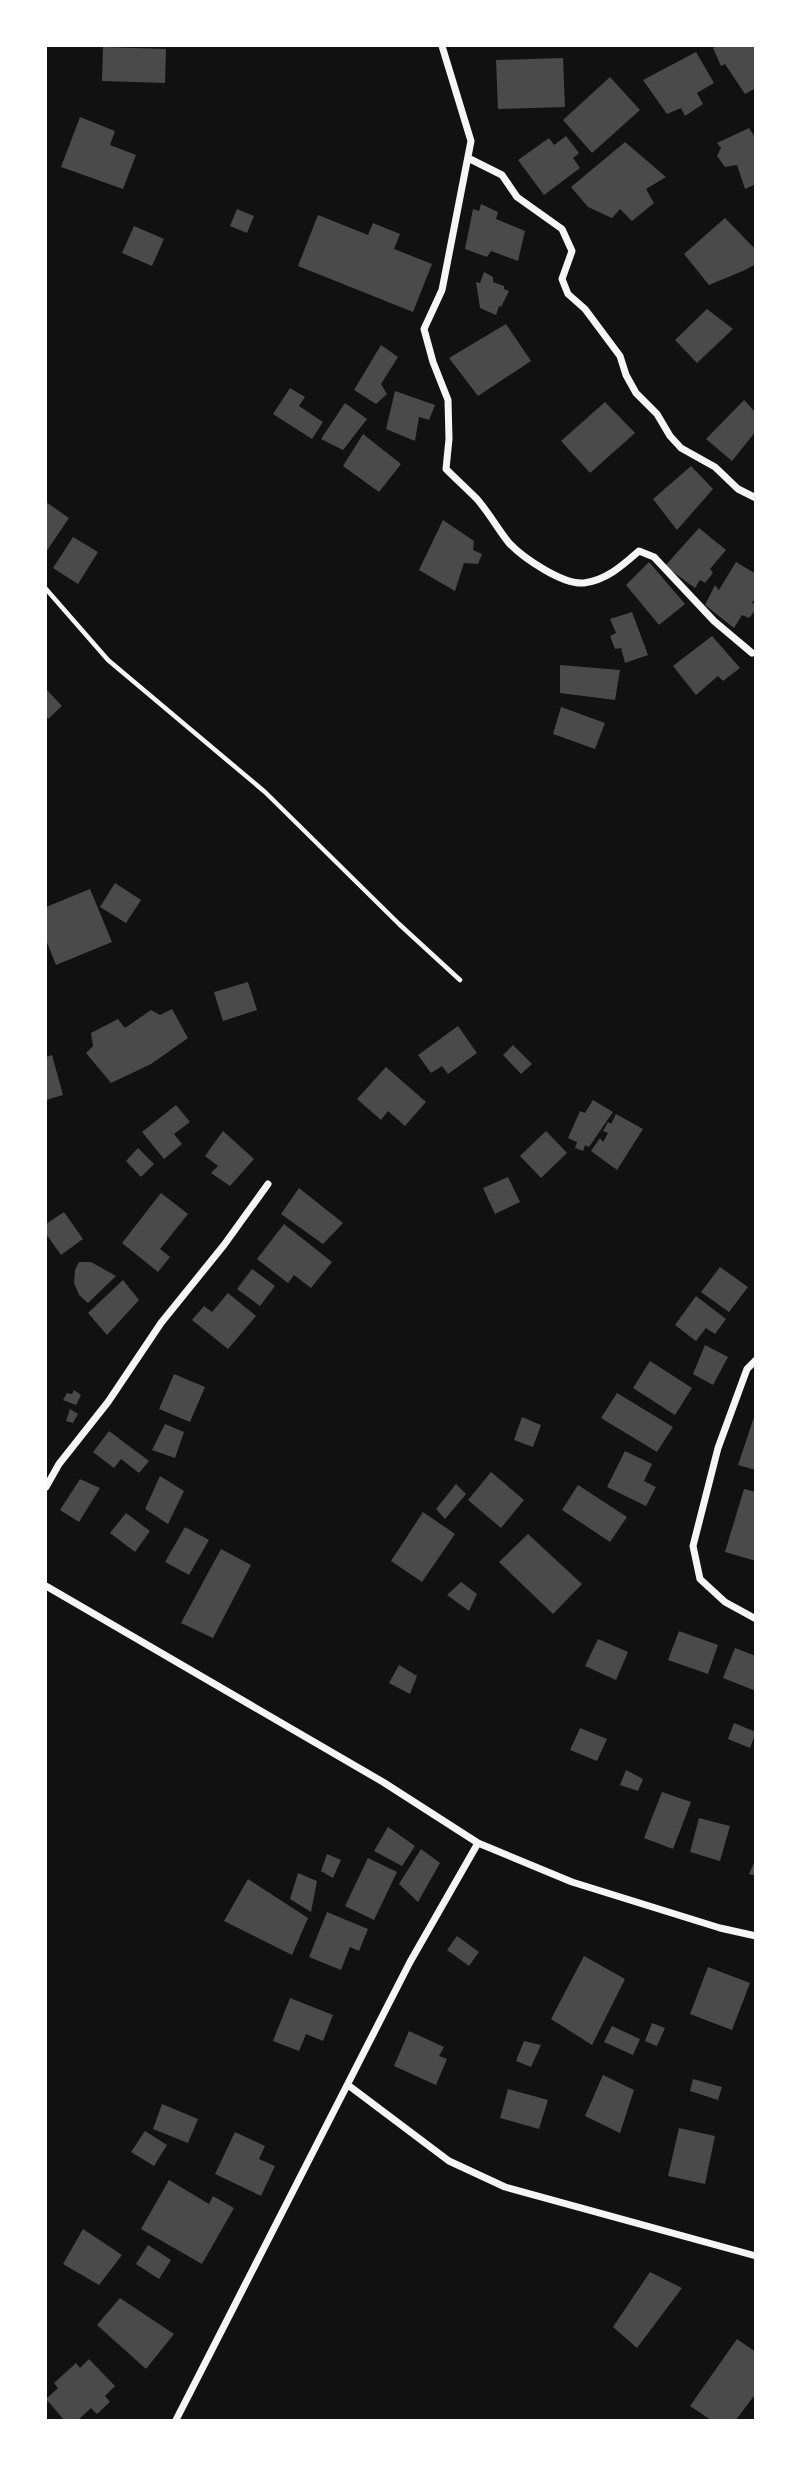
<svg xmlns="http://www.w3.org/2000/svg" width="801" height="2466" font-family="Georgia,serif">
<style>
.building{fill:#4a4a4a}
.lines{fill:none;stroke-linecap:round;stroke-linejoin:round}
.path{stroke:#f5f5f5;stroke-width:4.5}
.minor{stroke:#f5f5f5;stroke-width:7}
</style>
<rect width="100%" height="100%" fill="#111"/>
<path class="building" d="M 716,46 L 756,46 L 756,88 L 745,94 L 725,64 L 721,66 L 713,48 Z
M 103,47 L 166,49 L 165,83 L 102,81 Z
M 696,52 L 714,83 L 697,93 L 703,104 L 685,116 L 681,108 L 667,114 L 643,80 Z
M 563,58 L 565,107 L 498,109 L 496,60 Z
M 610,77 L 640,110 L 592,153 L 563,120 Z
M 80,117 L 115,131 L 110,145 L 136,155 L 123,189 L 61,167 Z
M 749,128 L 756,139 L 756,184 L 745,189 L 737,165 L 725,167 L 717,156 L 721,148 L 717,143 Z
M 566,136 L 579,153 L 573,158 L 580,168 L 544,195 L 518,160 L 549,138 L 554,145 Z
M 625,142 L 666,177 L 646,189 L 654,203 L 632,221 L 620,209 L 612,218 L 588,207 L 571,187 Z
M 481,204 L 498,212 L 496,219 L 525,231 L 518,261 L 491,251 L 487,257 L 465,249 L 473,209 L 479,211 Z
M 237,209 L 254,216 L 247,233 L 230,226 Z
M 318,215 L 368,235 L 373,223 L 400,234 L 394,249 L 432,264 L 413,312 L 298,266 Z
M 725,218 L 756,250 L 756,264 L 745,270 L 709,285 L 684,254 Z
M 134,226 L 164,239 L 152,266 L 122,253 Z
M 484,272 L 493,277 L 493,282 L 504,286 L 504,289 L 509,291 L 501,307 L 499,306 L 496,315 L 480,308 L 476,282 L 480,283 Z
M 707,309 L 733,329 L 697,363 L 675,340 Z
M 506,324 L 531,361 L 478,396 L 449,358 Z
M 381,345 L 398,357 L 381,384 L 387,394 L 376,404 L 354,390 Z
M 290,388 L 305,397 L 299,406 L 323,422 L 312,439 L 273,414 Z
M 395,391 L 435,405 L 429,420 L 419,417 L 415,441 L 386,429 Z
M 744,400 L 756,413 L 756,431 L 732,461 L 706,439 Z
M 605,402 L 635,433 L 590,473 L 561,441 Z
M 345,403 L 367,419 L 343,450 L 321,439 Z
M 363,434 L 401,464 L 379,492 L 343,466 Z
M 691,466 L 713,489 L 677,530 L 653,499 Z
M 46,502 L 69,518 L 46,552 Z
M 443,520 L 474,541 L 473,550 L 482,554 L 478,564 L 464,563 L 455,591 L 419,570 Z
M 699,528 L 726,550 L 710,569 L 713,573 L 705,583 L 700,580 L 695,588 L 665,566 Z
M 73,537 L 98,552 L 78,584 L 53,568 Z
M 649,562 L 685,604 L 659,625 L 626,585 Z
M 736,562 L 756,574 L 756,597 L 752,603 L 756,605 L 756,609 L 749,618 L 742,615 L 734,628 L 705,605 L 715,585 L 719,590 Z
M 632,612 L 648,655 L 625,663 L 621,648 L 615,649 L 610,636 L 616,633 L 610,619 Z
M 712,636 L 740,668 L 723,681 L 718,676 L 696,695 L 673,666 Z
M 560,665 L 620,670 L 615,700 L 560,693 Z
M 46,689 L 62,706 L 48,719 L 46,716 Z
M 561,707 L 605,723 L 595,749 L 553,734 Z
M 115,883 L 141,900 L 126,923 L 100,907 Z
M 90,889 L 112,942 L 56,965 L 46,940 L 46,907 Z
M 248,982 L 257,1010 L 223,1021 L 214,992 Z
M 172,1009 L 188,1038 L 151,1064 L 111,1083 L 86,1053 L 93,1046 L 91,1033 L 118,1019 L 125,1028 L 151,1010 L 160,1015 Z
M 458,1026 L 477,1053 L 448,1074 L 442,1066 L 431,1073 L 418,1055 Z
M 513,1045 L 532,1064 L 521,1074 L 503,1055 Z
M 52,1055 L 63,1095 L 46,1100 L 46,1057 Z
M 386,1067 L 426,1102 L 405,1126 L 388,1111 L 381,1120 L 357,1099 Z
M 593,1100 L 613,1112 L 589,1147 L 585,1145 L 583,1151 L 575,1148 L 577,1142 L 568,1138 L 580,1111 L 585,1113 Z
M 176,1105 L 190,1122 L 174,1134 L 182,1144 L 164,1159 L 142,1132 Z
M 616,1114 L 643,1129 L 617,1170 L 591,1151 L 600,1138 L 603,1142 L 608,1133 L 603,1131 L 608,1122 L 611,1124 Z
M 223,1131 L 254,1159 L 230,1186 L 211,1173 L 218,1166 L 205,1156 Z
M 546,1131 L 567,1153 L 541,1178 L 520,1156 Z
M 138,1148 L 154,1164 L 141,1177 L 126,1161 Z
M 508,1177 L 520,1202 L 495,1214 L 483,1188 Z
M 299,1188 L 343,1223 L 323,1244 L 281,1214 Z
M 161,1193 L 188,1214 L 160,1249 L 170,1257 L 158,1272 L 122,1243 Z
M 64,1212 L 83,1239 L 61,1255 L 46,1234 L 46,1224 Z
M 284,1224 L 332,1262 L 311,1288 L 294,1275 L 288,1283 L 257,1259 Z
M 79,1262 L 91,1262 L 116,1276 L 88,1303 L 79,1295 L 74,1283 L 75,1270 Z
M 720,1267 L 748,1287 L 729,1312 L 701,1292 Z
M 252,1269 L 275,1286 L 260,1306 L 237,1289 Z
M 123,1280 L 139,1300 L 107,1335 L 88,1313 Z
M 228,1293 L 256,1316 L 228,1349 L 192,1320 L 204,1306 L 212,1312 Z
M 696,1296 L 726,1319 L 715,1334 L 706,1328 L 696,1341 L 675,1325 Z
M 705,1345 L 728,1357 L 713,1385 L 693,1374 Z
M 650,1361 L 692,1388 L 675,1415 L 633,1388 Z
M 174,1374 L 205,1387 L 190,1422 L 159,1409 Z
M 74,1390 L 81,1395 L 76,1405 L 63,1400 L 67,1393 L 72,1394 Z
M 617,1393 L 673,1427 L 657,1452 L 601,1418 Z
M 70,1409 L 78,1414 L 73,1423 L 66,1421 Z
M 756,1411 L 756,1470 L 738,1465 Z
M 522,1417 L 541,1425 L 533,1447 L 514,1440 Z
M 165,1424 L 184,1432 L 175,1458 L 152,1450 Z
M 109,1431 L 149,1461 L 139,1473 L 121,1459 L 114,1468 L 93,1452 Z
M 625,1451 L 652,1464 L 644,1481 L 656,1487 L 646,1506 L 607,1487 Z
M 491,1472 L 524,1500 L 501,1528 L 468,1500 Z
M 160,1476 L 184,1491 L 168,1524 L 145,1509 Z
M 80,1479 L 100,1488 L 79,1522 L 60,1510 Z
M 456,1484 L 466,1494 L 445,1519 L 436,1509 Z
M 578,1485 L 627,1517 L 610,1542 L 562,1510 Z
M 744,1489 L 756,1492 L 756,1561 L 725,1552 Z
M 423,1512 L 455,1534 L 422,1582 L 391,1561 Z
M 126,1513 L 150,1531 L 135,1552 L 110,1533 Z
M 185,1527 L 209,1540 L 189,1575 L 165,1562 Z
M 528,1534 L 582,1584 L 553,1614 L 499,1562 Z
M 221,1549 L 251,1565 L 213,1638 L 181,1623 Z
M 461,1582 L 477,1594 L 469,1611 L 447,1595 Z
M 679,1631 L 718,1645 L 708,1674 L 668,1660 Z
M 598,1639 L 628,1652 L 616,1680 L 585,1666 Z
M 735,1648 L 756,1656 L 756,1691 L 723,1678 Z
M 399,1665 L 417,1676 L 410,1694 L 389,1683 Z
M 734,1723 L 756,1732 L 750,1748 L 728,1739 Z
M 580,1728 L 607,1739 L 597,1761 L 570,1750 Z
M 626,1770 L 643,1779 L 638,1791 L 620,1785 Z
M 662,1792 L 691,1802 L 673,1849 L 644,1838 Z
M 699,1818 L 730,1826 L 720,1861 L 690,1852 Z
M 388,1827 L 415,1846 L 402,1866 L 374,1851 Z
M 421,1849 L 440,1863 L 418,1902 L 399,1884 Z
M 327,1854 L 341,1860 L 333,1878 L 321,1871 Z
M 368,1858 L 397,1872 L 374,1920 L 345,1906 Z
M 756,1858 L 756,1876 L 749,1874 Z
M 298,1873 L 317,1881 L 311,1912 L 290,1899 Z
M 248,1879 L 308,1918 L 292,1955 L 224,1921 Z
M 327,1912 L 368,1929 L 359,1951 L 350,1947 L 341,1970 L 309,1957 Z
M 457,1936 L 479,1952 L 469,1966 L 447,1950 Z
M 584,1956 L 625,1979 L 592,2045 L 551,2019 Z
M 708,1967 L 750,1983 L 732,2030 L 690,2014 Z
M 290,1998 L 333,2015 L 323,2041 L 306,2034 L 299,2051 L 273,2041 Z
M 652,2023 L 665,2028 L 657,2046 L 645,2041 Z
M 612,2026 L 640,2039 L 633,2055 L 604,2042 Z
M 409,2031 L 444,2047 L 439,2056 L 447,2059 L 436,2085 L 394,2066 Z
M 524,2041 L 541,2045 L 531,2067 L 516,2061 Z
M 603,2075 L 634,2090 L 620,2133 L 585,2116 Z
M 693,2079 L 722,2087 L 718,2100 L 690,2091 Z
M 508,2089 L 548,2100 L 539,2129 L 500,2118 Z
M 162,2104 L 198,2119 L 188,2143 L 153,2129 Z
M 679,2128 L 715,2136 L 705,2184 L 668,2176 Z
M 145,2131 L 167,2145 L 154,2166 L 131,2152 Z
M 235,2132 L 265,2146 L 259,2159 L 275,2166 L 261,2196 L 215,2174 Z
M 169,2180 L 209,2204 L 213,2196 L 234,2208 L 202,2264 L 141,2229 Z
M 83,2229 L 122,2255 L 99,2285 L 63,2264 Z
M 148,2245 L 171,2260 L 159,2279 L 136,2264 Z
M 650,2272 L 682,2288 L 637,2348 L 613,2327 Z
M 120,2298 L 174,2334 L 146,2369 L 97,2325 Z
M 737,2339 L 756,2352 L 756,2393 L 736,2420 L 711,2420 L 690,2406 Z
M 89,2359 L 115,2386 L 105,2396 L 110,2402 L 97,2414 L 91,2408 L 78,2420 L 64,2420 L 46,2399 L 58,2388 L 54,2383 L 76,2363 L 80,2368 Z"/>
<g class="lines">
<path class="path" d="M 46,589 L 108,660 L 265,792 L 399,924 L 460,980"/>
<path class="minor" d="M 442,46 L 471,141 L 442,290 L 424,329 L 433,362 L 448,400 L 449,439 L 446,469 C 456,479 467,489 477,499 C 489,513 498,529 509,543 C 523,558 563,585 584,583 C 607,580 623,565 639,551 L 654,557 L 714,621 L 752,653
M 468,158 L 502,175 L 517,197 L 562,229 L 572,251 L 562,279 L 568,294 L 585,309 L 620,356 L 626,375 L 636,393 L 657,414 L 670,436 L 681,448 L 715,467 L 738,489 L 756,498
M 756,1360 L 747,1369 L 718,1448 L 693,1546 L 700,1579 L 725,1602 L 756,1619
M 46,1487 L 59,1464 L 108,1402 L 161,1323 L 224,1245 L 268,1184
M 46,1586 L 383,1782 L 478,1843 L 572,1882 L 720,1928 L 756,1936
M 348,2085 L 449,2161 L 505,2187 L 756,2256
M 176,2420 L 410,1962 L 478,1843"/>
</g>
<rect width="801" height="2466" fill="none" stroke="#ffffff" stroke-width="94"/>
</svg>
